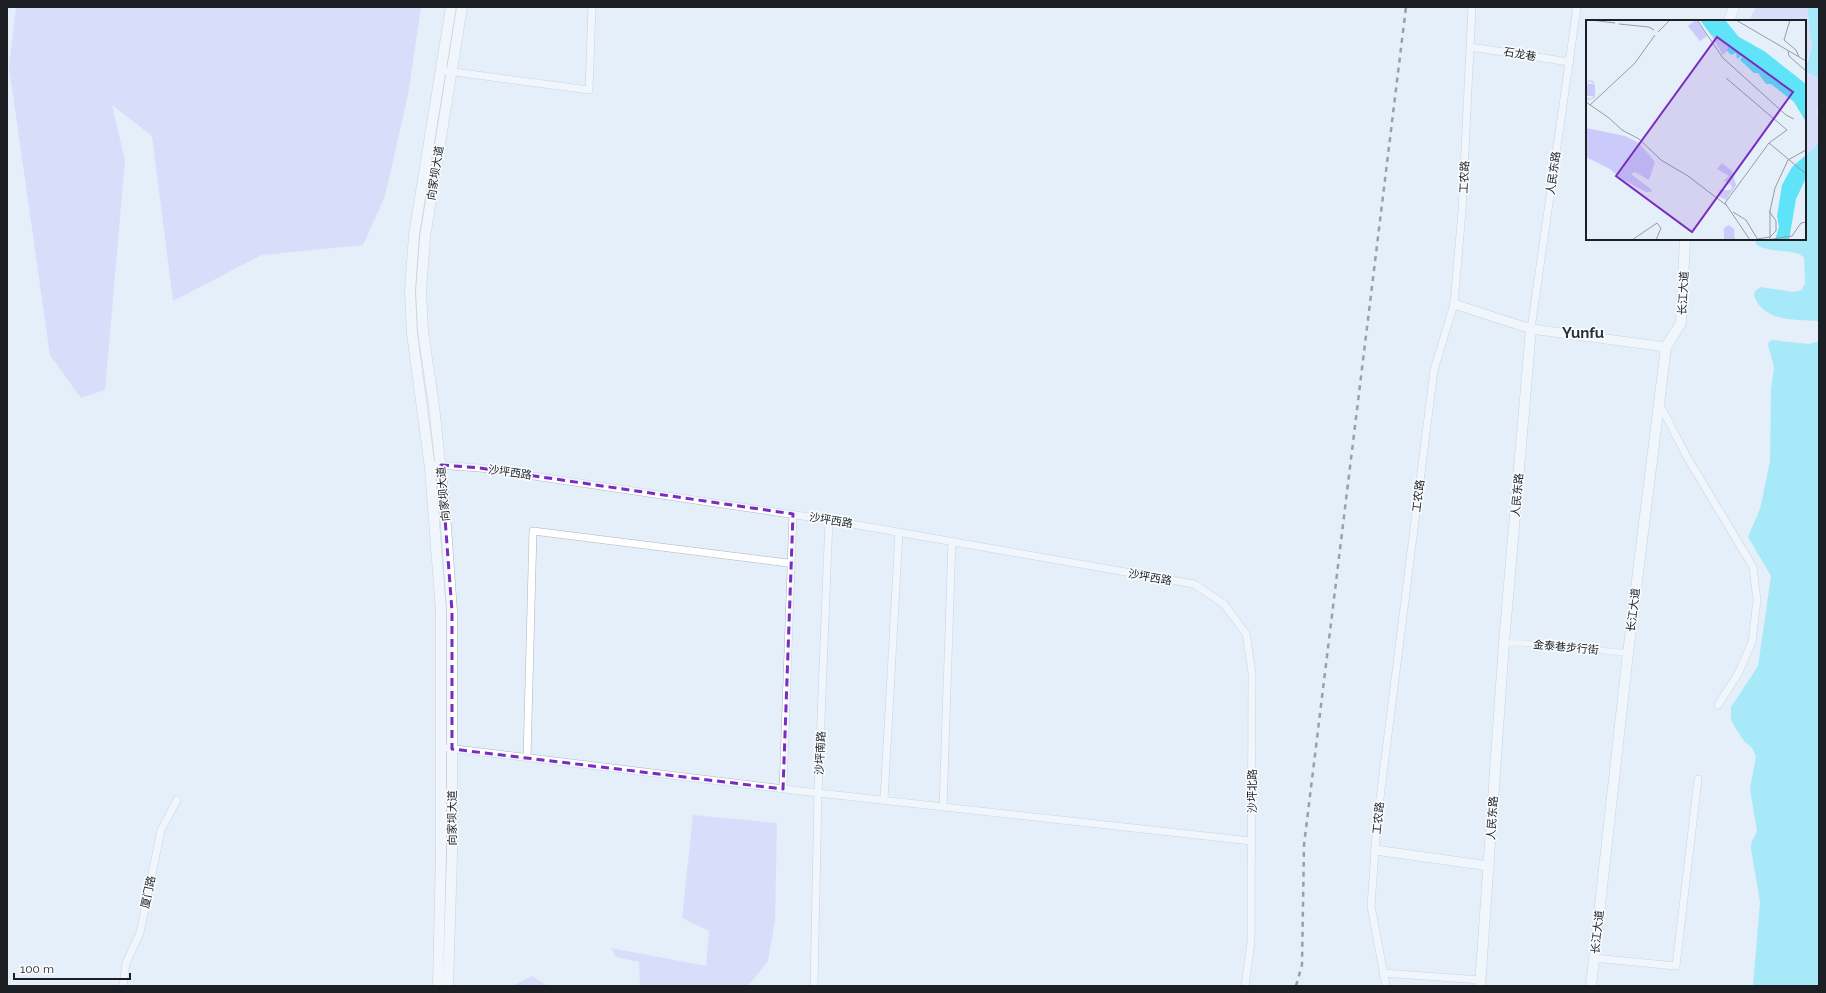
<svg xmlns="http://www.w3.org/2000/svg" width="1826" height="993" font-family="Raleway,'Noto Sans SC',sans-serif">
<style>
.green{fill:#cacafb}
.water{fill:#5fe3f8}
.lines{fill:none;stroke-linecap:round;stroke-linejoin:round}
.pedestrian-casing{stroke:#abb5c0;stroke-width:6}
.minor-casing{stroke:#abb5c0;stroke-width:8}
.tertiary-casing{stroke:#abb5c0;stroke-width:10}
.secondary-casing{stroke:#abb5c0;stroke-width:11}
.pedestrian{stroke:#fff;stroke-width:5.5}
.minor{stroke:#fff;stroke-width:7}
.tertiary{stroke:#fff;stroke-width:9}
.secondary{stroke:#fff;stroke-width:10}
.rail{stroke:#3c4247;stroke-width:2.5;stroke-dasharray:5 5;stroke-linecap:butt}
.marked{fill:none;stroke:#7b2cbf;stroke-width:3;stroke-dasharray:8 5;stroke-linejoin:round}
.labels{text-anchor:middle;stroke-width:3.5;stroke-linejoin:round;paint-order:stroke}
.street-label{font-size:11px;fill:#1c2024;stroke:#f9fbfe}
.district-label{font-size:15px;font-weight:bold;fill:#283139;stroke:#f9fbfe}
.inset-road{fill:none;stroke:#949ca4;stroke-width:1}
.view{fill:#7b2cbf;fill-opacity:0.15;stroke:#7b2cbf;stroke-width:2}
.inset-edge{fill:none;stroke:#1c2024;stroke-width:2}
</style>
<rect width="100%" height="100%" fill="#e4effa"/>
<path class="green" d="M 16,7 L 421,7 L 408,95 L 385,196 L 363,245 L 262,255 L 173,301 L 152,136 L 112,105 L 125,161 L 105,390 L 81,398 L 50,355 L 9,67 Z
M 1756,7 L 1807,7 L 1812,47 L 1805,65 L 1807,72 L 1819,79 L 1819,104 L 1817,112 L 1819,120 L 1819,142 L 1805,157 L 1805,21 L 1749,21 Z
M 693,815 L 777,823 L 775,921 L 768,961 L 748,986 L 640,986 L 639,962 L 616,957 L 611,948 L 706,966 L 709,931 L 682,918 Z
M 532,976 L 548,986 L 512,986 Z"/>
<path class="water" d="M 1807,7 L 1819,7 L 1819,79 L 1807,72 L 1805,69 L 1812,47 Z
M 1819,142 L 1819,321 C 1795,319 1763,323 1754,295 L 1755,291 L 1761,287 L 1794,292 L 1802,290 L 1805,283 L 1804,258 C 1797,248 1768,254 1756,244 L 1755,239 L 1805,239 L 1805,157 Z
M 1772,340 L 1809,344 L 1819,341 L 1819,986 L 1753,986 L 1760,902 L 1751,849 L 1751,844 L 1757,831 L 1750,789 L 1756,756 L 1752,748 L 1744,741 L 1736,729 L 1731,720 L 1731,707 L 1758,666 L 1771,576 L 1748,537 L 1760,509 L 1770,461 L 1771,390 L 1774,367 L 1768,345 L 1769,342 Z"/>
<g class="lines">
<g class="pedestrian-casing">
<path id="pedestrian" d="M 1504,643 L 1521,643 L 1628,653"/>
</g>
<g class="minor-casing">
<path id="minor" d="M 1470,47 L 1570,62
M 447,71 L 589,90 L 592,7
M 1531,329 L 1577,7
M 1659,403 L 1687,457 L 1753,567 L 1757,600 L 1752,642 L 1738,674 L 1718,705
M 436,465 L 480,468 L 829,520 L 1194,584 L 1224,604 L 1246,634 L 1252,673 L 1251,942 L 1245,986
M 448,748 L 818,793 L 1251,841
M 527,758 L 533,531 L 788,563
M 783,789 L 793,514
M 884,800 L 899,532
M 943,807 L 952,541
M 1594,958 L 1676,966 L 1698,779
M 1383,973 L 1481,980
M 123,986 L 126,963 L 140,933 L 161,830 L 177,800
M 814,986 L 818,793 L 829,520
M 1386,986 L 1371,906 L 1377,822 L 1434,370 L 1454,304 L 1462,211 L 1472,7"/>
</g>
<g class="tertiary-casing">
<path id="tertiary" d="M 1454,304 L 1531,329 L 1666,347
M 1375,850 L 1489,866"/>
</g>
<g class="secondary-casing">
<path id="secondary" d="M 1729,21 L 1734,7
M 438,986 L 441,853 L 441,611 L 430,468 L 412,333 L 410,291 L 414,235 L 451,7
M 448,986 L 452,854 L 452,611 L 444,499 L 434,406 L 423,332 L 421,291 L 425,237 L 462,7
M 1480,986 L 1504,643 L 1531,329
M 1591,986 L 1628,653 L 1666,347 L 1681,323 L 1685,239"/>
</g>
<use href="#pedestrian" class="pedestrian"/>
<use href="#minor" class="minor"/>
<use href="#tertiary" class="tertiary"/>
<use href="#secondary" class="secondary"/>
<path class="rail" d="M 1296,986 L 1302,965 L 1304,845 L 1406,7"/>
</g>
<path d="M0 0H1826V993H0ZM 441,465 L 480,468 L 793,514 L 783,789 L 452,749 L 452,611 Z" fill="#e4effa" fill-opacity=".55" fill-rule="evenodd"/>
<path class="marked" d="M 441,465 L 480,468 L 793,514 L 783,789 L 452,749 L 452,611 Z"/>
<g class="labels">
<g class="street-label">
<text transform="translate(1520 54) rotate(9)" y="4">石龙巷</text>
<text transform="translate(435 173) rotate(-81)" y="4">向家坝大道</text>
<text transform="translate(1553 173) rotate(-82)" y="4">人民东路</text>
<text transform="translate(1464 177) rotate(-87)" y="4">工农路</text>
<text transform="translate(1683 293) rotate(-87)" y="4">长江大道</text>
<text transform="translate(510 472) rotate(8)" y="4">沙坪西路</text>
<text transform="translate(443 494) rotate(-95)" y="4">向家坝大道</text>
<text transform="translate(1517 495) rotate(-85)" y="4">人民东路</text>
<text transform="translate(1418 496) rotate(-83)" y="4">工农路</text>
<text transform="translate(831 520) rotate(9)" y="4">沙坪西路</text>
<text transform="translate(1150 577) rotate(10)" y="4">沙坪西路</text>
<text transform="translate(1633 610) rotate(-83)" y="4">长江大道</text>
<text transform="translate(1566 647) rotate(5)" y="4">金泰巷步行街</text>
<text transform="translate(820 753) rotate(-87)" y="4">沙坪南路</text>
<text transform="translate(1252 791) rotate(-90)" y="4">沙坪北路</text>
<text transform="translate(452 818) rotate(-90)" y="4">向家坝大道</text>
<text transform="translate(1378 818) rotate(-84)" y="4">工农路</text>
<text transform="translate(1492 818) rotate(-86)" y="4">人民东路</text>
<text transform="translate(148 892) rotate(-78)" y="4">厦门路</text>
<text transform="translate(1597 932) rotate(-84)" y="4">长江大道</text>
</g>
<g class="district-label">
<text x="1583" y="338">Yunfu</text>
</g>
</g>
<g transform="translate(1586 20)">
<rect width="220" height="220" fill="#e4effa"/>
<path d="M 110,0 L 121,16 L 114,21 L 102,6 ZM 125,15 L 142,24 L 141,31 L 137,35 ZM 3,60 L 7,61 L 9,65 L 9,77 L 4,80 L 0,79 L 0,77 L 4,79 L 8,76 L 0,76 L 0,64 L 8,64 L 4,61 L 0,64 ZM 0,108 L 39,116 L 53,123 L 69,142 L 63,160 L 49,152 L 45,154 L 66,170 L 65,172 L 60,172 L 36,159 L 24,149 L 0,137 ZM 136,143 L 146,151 L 150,165 L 140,180 L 132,176 L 134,170 L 145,170 L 146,166 L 139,161 L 136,162 L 143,156 L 131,149 ZM 143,205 L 148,209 L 149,220 L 138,220 L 138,208 Z" fill="#cacafb"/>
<path d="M 114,0 L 139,0 L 153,17 L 178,31 L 220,64 L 220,102 L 208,82 L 185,64 L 180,64 L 172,53 L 168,53 L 154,40 L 157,35 L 151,39 L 150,33 L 145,35 L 141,31 L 142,24 L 125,15 ZM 220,135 L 220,158 L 210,179 L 203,220 L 189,220 L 193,207 L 191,196 L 196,165 L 206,147 Z" fill="#5fe3f8"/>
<path class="inset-road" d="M 5,0 L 29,3M 111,0 L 137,38 L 200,95 L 208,99M 150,0 L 220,41M 204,0 L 198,20 L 210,30 L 213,37M 33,4 L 63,7 L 68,10M 72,12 L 84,0M 202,31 L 203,36 L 220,51M 140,58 L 201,110 L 183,123M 0,82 L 23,98 L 36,110 L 53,119 L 75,140 L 102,156 L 140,185M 4,85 L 49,43 L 69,15M 139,183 L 183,123 L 220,154M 139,183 L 164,220M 147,192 L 160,200 L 172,220M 171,219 L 184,217 L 190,211 L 190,201 L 183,191M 46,220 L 71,203 L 75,208 L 70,220M 181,220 L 206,216 L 215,203 L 220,202M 184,220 L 184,191 L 189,168 L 202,140 L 220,130"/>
<path class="view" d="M 131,17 L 207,72 L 106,212 L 30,156 Z"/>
<rect width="220" height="220" class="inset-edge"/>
</g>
<rect width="1826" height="993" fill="none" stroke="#1c2024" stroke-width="16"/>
<path d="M14 973v6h116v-6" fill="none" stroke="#1c2024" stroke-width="2"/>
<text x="20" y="973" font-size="12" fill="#1c2024" stroke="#f9fbfe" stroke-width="3" paint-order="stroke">100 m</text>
</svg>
